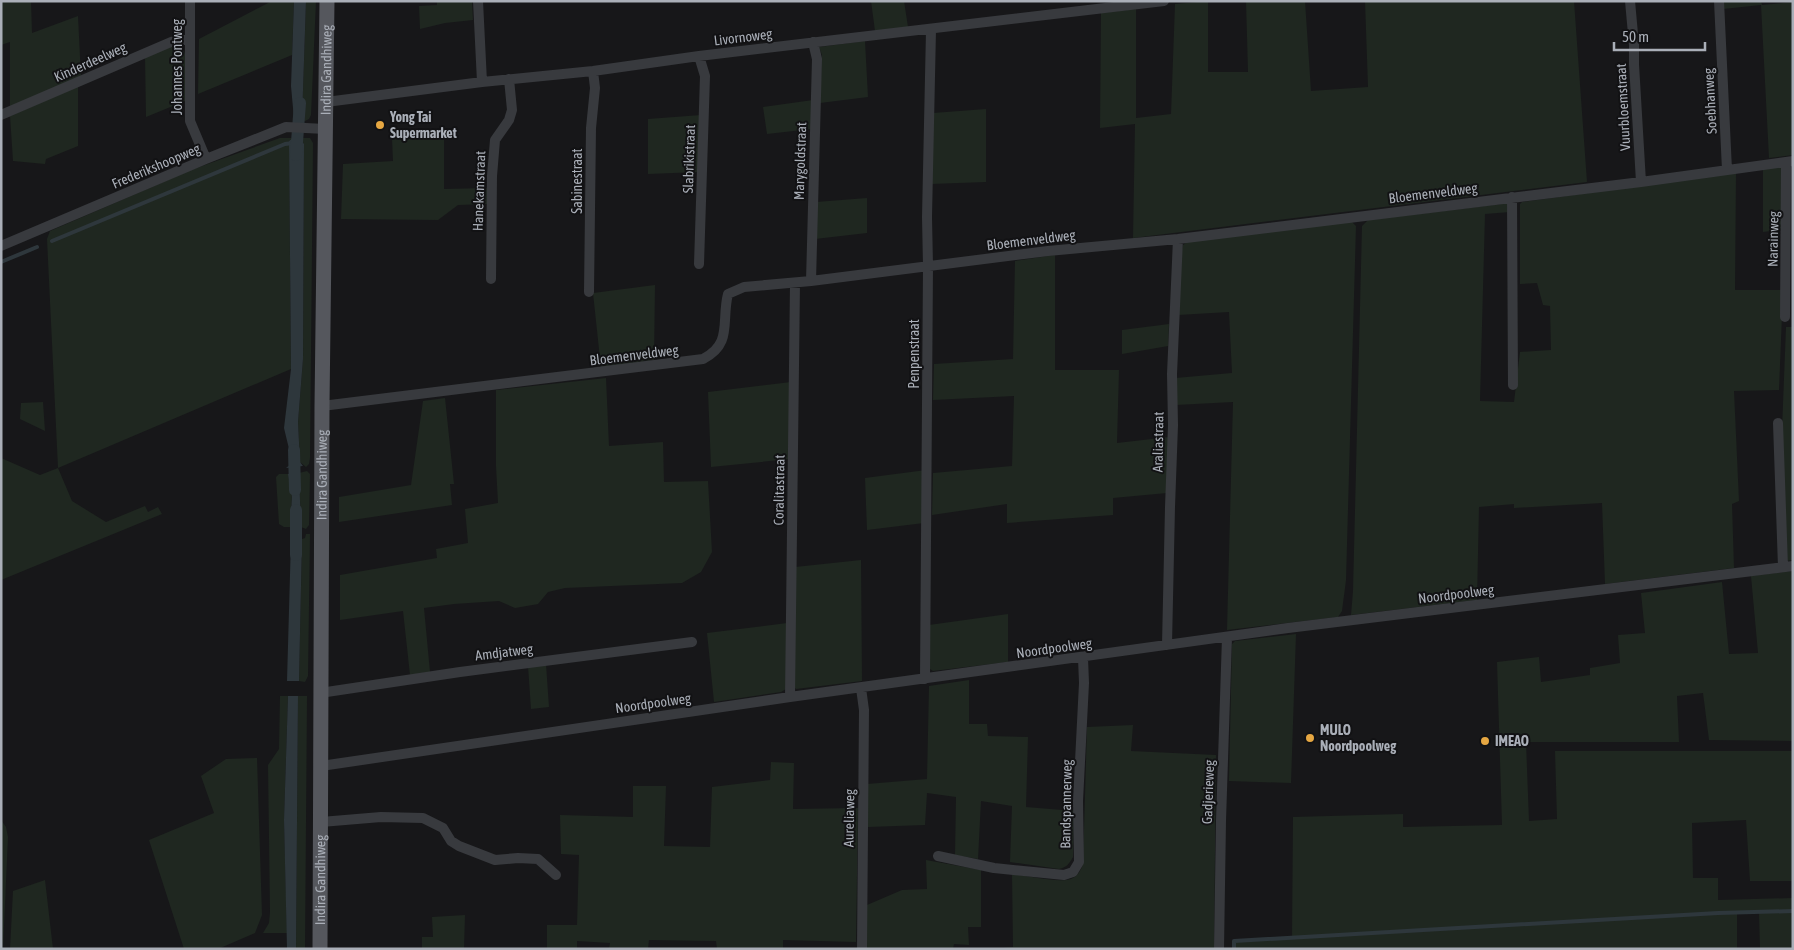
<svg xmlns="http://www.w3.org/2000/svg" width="1794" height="950" font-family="'Asap Condensed',sans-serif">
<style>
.green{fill:#1f2720}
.water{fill:#2e373c}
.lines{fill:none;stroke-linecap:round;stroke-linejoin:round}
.stream{stroke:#2e373c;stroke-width:4}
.canal{stroke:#2e373c;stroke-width:12}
.minor{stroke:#383a3e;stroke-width:10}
.primary{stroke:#55575d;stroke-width:15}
.poi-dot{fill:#e6a742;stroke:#121214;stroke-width:2}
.labels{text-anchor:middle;stroke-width:4;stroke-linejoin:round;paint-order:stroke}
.street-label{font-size:14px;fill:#aaafb8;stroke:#121214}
.poi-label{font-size:14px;font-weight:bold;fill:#aaafb8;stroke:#121214;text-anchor:start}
</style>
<rect width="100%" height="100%" fill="#171719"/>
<path class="green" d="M 1,1 L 31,1 L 32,33 L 78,16 L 81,77 L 10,108 L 10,42 L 1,45 Z
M 272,1 L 294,1 L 292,55 L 198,94 L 199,39 Z
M 306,1 L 316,1 L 311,115 L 309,119 L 305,121 L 302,120 Z
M 437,1 L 472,1 L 473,20 L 445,23 L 420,29 L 419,6 L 437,5 Z
M 871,1 L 904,1 L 908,27 L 875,31 Z
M 1208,1 L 1208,72 L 1248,72 L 1246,1 L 1305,1 L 1311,91 L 1368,87 L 1365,1 L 1574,1 L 1587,182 L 1133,238 L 1135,124 L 1100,128 L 1101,13 L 1136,9 L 1136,118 L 1171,114 L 1175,4 Z
M 1723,1 L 1761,1 L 1762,5 L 1793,2 L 1793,155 L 1769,158 L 1761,5 L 1723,9 Z
M 865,41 L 868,97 L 820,103 L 822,55 L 819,47 Z
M 173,46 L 184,51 L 187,60 L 185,101 L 146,117 L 145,56 Z
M 78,86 L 78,146 L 46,159 L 45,164 L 13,161 L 10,116 Z
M 813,100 L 811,129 L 767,134 L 763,107 Z
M 986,109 L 986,182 L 931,184 L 933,113 Z
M 701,115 L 699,172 L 648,174 L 648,119 Z
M 444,135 L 444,189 L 488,188 L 487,204 L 458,205 L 438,220 L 341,219 L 343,164 L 393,161 L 392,139 Z
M 280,138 L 293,138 L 289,141 L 291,369 L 58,468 L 72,501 L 106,522 L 145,506 L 148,512 L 158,507 L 162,514 L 1,580 L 1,458 L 40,475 L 58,468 L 47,239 L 50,231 L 191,170 Z
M 300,138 L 310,138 L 313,143 L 310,458 L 309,464 L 306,467 L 300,462 L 298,422 L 303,359 L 304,144 Z
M 1784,166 L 1785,229 L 1763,232 L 1763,169 Z
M 1736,173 L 1735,290 L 1783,290 L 1779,390 L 1734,391 L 1739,501 L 1732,504 L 1734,568 L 1605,584 L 1602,503 L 1514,508 L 1514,504 L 1479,507 L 1477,600 L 1351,615 L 1353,591 L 1362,226 L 1368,220 L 1510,203 L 1510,212 L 1485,214 L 1480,401 L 1514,402 L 1520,352 L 1551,350 L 1550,306 L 1543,305 L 1537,283 L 1520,284 L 1520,204 L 1522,202 Z
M 867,198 L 867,233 L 815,239 L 816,202 Z
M 1351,221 L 1356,226 L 1346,580 L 1342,611 L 1338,617 L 1227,630 L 1233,402 L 1176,405 L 1175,378 L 1232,373 L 1229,312 L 1178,315 L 1182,250 L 1183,245 L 1187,242 Z
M 1055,255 L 1055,370 L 1119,370 L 1117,443 L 1169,437 L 1167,493 L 1113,498 L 1113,515 L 1007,523 L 1007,504 L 932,515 L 933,473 L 1012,466 L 1014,396 L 933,400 L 934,364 L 1013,359 L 1015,261 Z
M 655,285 L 654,360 L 601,368 L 593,293 Z
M 1169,324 L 1168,346 L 1122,354 L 1122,330 Z
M 1786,327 L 1793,327 L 1793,560 L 1786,561 L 1781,455 Z
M 606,378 L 609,446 L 663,442 L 664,482 L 708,481 L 712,552 L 701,572 L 682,583 L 565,588 L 548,592 L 538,604 L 515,608 L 499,601 L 454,604 L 424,608 L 430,672 L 410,675 L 403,611 L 340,620 L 340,575 L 437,558 L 436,549 L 468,543 L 465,509 L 498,503 L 496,466 L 496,390 Z
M 791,382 L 790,459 L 711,467 L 708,392 Z
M 445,398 L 454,484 L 450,484 L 452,505 L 339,522 L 339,497 L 411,485 L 423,401 Z
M 43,402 L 45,431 L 20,419 L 21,403 Z
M 926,470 L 924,523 L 867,530 L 865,478 Z
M 307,471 L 310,474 L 309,525 L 306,529 L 301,527 L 299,473 Z
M 279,474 L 288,474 L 292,497 L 290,527 L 284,527 L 279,524 L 276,477 Z
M 306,534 L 310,534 L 308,676 L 305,682 L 299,681 L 302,539 L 305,538 Z
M 861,560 L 862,681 L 796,689 L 794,687 L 795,567 Z
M 1793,571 L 1793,741 L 1709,740 L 1703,693 L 1677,696 L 1679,742 L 1526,742 L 1529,821 L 1557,819 L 1555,751 L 1793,751 L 1793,881 L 1750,881 L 1746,820 L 1692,823 L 1693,878 L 1718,878 L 1718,900 L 1793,898 L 1793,949 L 1760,949 L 1759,912 L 1737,913 L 1737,949 L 1234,949 L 1234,941 L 1292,938 L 1293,817 L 1403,814 L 1403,827 L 1502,825 L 1497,662 L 1539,657 L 1541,682 L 1590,675 L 1590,668 L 1620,663 L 1618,635 L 1645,633 L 1641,593 L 1722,582 L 1729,654 L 1758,653 L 1751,576 Z
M 1008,614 L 1008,662 L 933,671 L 930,669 L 929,667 L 929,625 Z
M 787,623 L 786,689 L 781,692 L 714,702 L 707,633 Z
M 1296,634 L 1291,783 L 1229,781 L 1232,644 L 1235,641 Z
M 546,664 L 549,707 L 531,709 L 528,666 Z
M 969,680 L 969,724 L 987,724 L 988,736 L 1028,737 L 1026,807 L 1074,811 L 1073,857 C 1069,864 1067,867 1059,869 L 1010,862 L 1012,806 L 981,801 L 978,859 L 955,855 L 956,797 L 927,793 L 925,825 L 868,827 L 867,784 L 927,779 L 929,686 Z
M 280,696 L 288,696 L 284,820 L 287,933 L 263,933 L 269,923 L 270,912 L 268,765 L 279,749 Z
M 298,696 L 307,696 L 307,698 L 305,949 L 296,949 Z
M 1133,725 L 1131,751 L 1216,755 L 1214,949 L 992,949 L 1013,947 L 1012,874 C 1027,876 1059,883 1071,879 C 1078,876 1081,870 1083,864 L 1087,727 Z
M 257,758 L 262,915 L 255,933 L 218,949 L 184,949 L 149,840 L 214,813 L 201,776 L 226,759 Z
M 771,762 L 794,763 L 793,809 L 858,808 L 856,942 L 783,940 L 783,949 L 717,949 L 716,941 L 649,940 L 648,949 L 609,949 L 610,943 L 577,941 L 577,949 L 547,949 L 547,925 L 577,925 L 579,855 L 561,854 L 560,815 L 633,817 L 633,786 L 666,786 L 664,846 L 710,847 L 712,787 L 770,780 Z
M 1,820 L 6,827 L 8,837 L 3,949 Z
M 926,860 L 981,870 L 981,927 L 968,927 L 969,945 L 954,944 L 953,949 L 866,949 L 867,905 L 902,890 L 927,889 Z
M 45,880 L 53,949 L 10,949 L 13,891 Z
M 465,915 L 464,949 L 422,949 L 422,937 L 433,937 L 432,917 Z"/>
<path class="water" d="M 294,1 L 306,1 L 302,120 L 294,119 L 291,86 Z
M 293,138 L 300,138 L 304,144 L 303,359 L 298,422 L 300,462 L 303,466 L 286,468 L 291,464 L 290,453 L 284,428 L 291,369 L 289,141 Z
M 299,473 L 301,527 L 290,527 L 292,497 L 288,474 Z
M 291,539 L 302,539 L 299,681 L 287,681 Z
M 288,696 L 298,696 L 296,949 L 287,949 L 284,820 Z"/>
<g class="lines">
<path class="stream" d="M 52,241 L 285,144 L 293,143
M 1,262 L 37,247
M 1234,949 L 1234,941 L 1718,913 L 1793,911"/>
<path class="canal" d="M 296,155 L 300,103
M 294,450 L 295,490
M 296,510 L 296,555"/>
<path class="minor" d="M 190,1 L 190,121 L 206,159
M 478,1 L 482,82
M 1630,1 L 1634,45 L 1634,64 L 1641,182
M 1719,1 L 1727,170
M 326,102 L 482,82 L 593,71 L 699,56 L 1164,1
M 1,115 L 171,42 L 190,39
M 1512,197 L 1513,385
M 1,246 L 206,159 L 286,127 L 325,129
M 699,264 L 705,76 L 699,56
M 491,279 L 492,176 L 495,140 L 509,120 L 512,110 L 509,79
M 811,281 L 817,59 L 813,42
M 589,292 L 591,128 L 595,88 L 593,71
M 1785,317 L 1786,162
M 322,406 L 703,359 C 733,344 721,321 728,294 L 744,287 L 811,281 L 1048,251 L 1178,239 L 1641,182 L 1793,161
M 1778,423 L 1783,567
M 1167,645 L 1170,507 L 1173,425 L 1172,374 L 1178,239
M 925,679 L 928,266 L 927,217 L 931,30
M 861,688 L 864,710 L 862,949
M 320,693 L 460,672 L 692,642
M 790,697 L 795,283
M 321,766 L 790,697 L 1288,628 L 1793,566
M 321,822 L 381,817 L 423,818 L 443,828 L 451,841 L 459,846 L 495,860 L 518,858 L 538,859 L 556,875
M 938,856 L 994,868 L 1064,875 L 1073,872 L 1079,862 L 1078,801 L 1084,683 L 1083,658
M 1219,949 L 1221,821 L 1227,637"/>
<path class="primary" id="s1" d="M 320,949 L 322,406 L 327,1"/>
</g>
<g class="poi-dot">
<circle cx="380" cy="125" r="5"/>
<circle cx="1310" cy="738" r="5"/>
<circle cx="1485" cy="741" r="5"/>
</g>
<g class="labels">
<g class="street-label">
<text transform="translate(743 37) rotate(-7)" y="5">Livornoweg</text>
<text transform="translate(90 62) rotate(-24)" y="5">Kinderdeelweg</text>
<text transform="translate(177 67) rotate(-90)" y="5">Johannes Pontweg</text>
<text dy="5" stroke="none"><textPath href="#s1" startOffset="879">Indira Gandhiweg</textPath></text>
<text transform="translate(1710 101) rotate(-93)" y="5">Soebhanweg</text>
<text transform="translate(1623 107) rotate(-93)" y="5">Vuurbloemstraat</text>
<text transform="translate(689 159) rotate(-88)" y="5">Slabrikistraat</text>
<text transform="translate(800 161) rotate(-88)" y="5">Marygoldstraat</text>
<text transform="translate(156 166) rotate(-23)" y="5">Frederikshoopweg</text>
<text transform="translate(577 181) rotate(-90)" y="5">Sabinestraat</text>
<text transform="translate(479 191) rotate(-88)" y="5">Hanekamstraat</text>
<text transform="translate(1433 193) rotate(-7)" y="5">Bloemenveldweg</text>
<text transform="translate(1773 239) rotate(-89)" y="5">Narainweg</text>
<text transform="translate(1031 240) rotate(-7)" y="5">Bloemenveldweg</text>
<text transform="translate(914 354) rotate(-90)" y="5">Penpenstraat</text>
<text transform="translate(634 355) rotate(-7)" y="5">Bloemenveldweg</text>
<text transform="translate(1158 442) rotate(-89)" y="5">Araliastraat</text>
<text dy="5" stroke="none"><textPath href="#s1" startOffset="474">Indira Gandhiweg</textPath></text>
<text transform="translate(779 490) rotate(-89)" y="5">Coralitastraat</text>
<text transform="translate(1456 594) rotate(-7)" y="5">Noordpoolweg</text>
<text transform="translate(1054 648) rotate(-8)" y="5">Noordpoolweg</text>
<text transform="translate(504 652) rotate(-7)" y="5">Amdjatweg</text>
<text transform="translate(653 703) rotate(-8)" y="5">Noordpoolweg</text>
<text transform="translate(1208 792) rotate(-88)" y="5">Gadjerieweg</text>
<text transform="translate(1066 804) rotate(-89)" y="5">Bandspannerweg</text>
<text transform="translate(849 818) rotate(-89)" y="5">Aureliaweg</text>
<text dy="5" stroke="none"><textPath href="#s1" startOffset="69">Indira Gandhiweg</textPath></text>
</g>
<g class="poi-label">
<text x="390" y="122">Yong Tai<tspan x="390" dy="16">Supermarket</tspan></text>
<text x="1320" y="735">MULO<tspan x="1320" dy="16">Noordpoolweg</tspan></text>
<text x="1495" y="746">IMEAO</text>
</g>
</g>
<rect width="1794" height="950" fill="none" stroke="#aaafb8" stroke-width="5"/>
<path d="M1614 42v8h91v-8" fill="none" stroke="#aaafb8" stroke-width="2.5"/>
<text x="1622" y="42" font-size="15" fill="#aaafb8" stroke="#121214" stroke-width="4" paint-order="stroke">50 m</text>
</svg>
